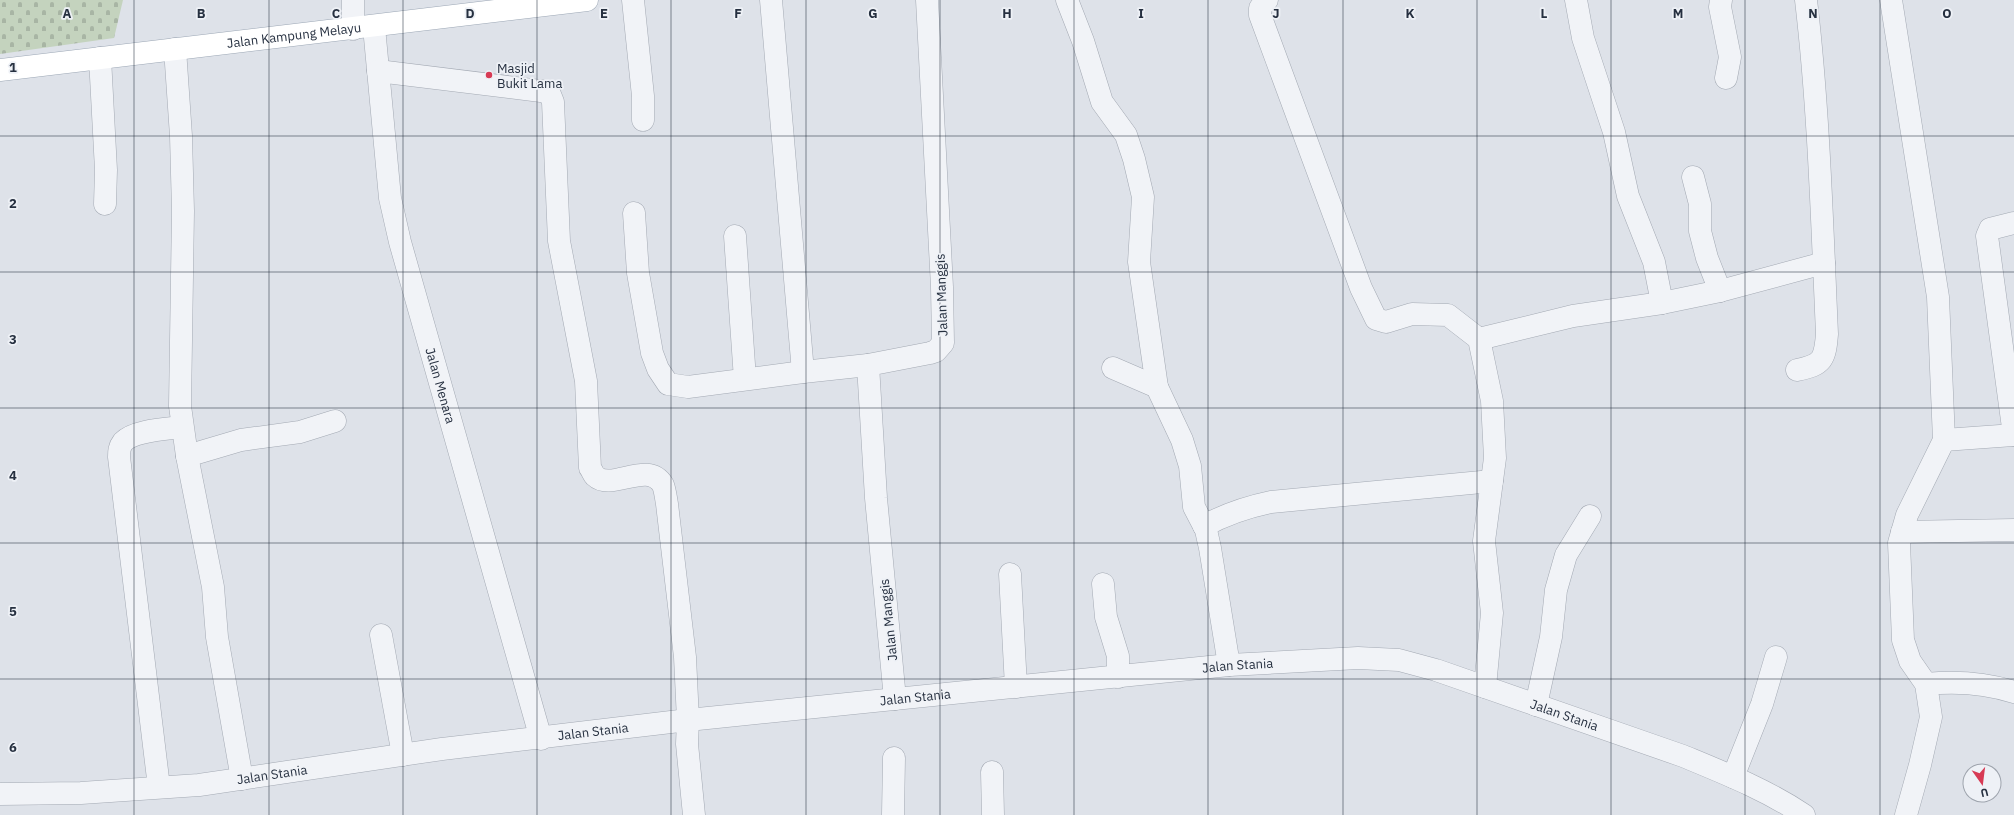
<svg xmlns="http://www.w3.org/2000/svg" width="2014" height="815" font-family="'IBM Plex Sans',sans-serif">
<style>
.cemetery{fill:url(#cemetery-stones)}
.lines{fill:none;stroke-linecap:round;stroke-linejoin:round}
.minor-casing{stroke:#a3a9b3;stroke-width:23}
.major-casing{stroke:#9ca7b5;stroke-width:23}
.minor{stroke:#f1f3f7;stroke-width:22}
.major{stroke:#fff;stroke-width:22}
.grid{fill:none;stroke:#263040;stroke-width:1;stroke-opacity:0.55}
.poi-dot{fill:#d73a54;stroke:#eef1f6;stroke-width:1.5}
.labels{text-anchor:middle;stroke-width:3.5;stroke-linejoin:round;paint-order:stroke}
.street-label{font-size:13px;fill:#263040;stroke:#eef1f6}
.poi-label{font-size:13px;fill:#263040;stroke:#eef1f6;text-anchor:start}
.grid-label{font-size:13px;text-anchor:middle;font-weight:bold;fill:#263040;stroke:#eef1f6;stroke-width:3.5;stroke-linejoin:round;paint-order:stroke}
</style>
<defs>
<pattern id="cemetery-stones" width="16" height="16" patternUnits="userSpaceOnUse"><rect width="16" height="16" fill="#c4d3be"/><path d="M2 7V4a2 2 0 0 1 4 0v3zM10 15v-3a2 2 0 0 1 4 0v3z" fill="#a8b5a4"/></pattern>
</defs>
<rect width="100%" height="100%" fill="#dee2e9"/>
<path class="cemetery" d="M 0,0 L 123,0 L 114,38 L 0,54 Z"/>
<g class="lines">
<g class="minor-casing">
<g id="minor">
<path d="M 633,0 L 643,96 L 643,120"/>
<path d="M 771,0 L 803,372 L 868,365"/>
<path d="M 1067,0 L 1083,41 L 1102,102 L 1126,135 L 1134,159 L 1143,197 L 1139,262 L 1157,387"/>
<path d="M 1267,0 L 1260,8 L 1260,15 L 1361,288 L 1376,319 L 1386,322 L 1412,314 L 1448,315 L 1479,339 L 1492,401 L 1495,458 L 1484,541 L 1492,613 L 1485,687"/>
<path d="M 1576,0 L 1583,38 L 1614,132 L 1628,196 L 1654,262 L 1662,303"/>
<path d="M 1721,0 L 1720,7 L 1730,57 L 1726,78"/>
<path d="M 1891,0 L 1938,297 L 1944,440 L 1907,515 L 1899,543 L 1903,640 L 1910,661 L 1926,684 L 1931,717 L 1920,765 L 1906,815"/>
<path id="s1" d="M 374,27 L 390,198 L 400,242 L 541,739"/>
<path d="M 353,29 L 353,0"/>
<path d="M 175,49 L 181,136 L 183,211 L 180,406 L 187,456 L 213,587 L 217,637 L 242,779"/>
<path d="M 100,58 L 106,170 L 105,204"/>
<path d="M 378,71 L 549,92 L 553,102 L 559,241 L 586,381 L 590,468 C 592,470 593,474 595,476 C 612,492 648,459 663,485 C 665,490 666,498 667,504 L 685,657 L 688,720 L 687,744 L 694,815"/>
<path d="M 1693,177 L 1700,204 L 1700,231 L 1707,258 L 1720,291"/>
<path d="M 634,213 L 638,273 L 652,353 L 658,369 L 668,384 L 688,387 L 803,372"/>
<path d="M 735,236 L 745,379"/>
<path d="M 1479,339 L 1573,316 L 1662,303 L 1720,291 L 1824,263"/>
<path d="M 1113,368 L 1157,387 L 1182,440 L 1190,466 L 1194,507 L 1206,530 L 1210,548 L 1229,665"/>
<path d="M 1797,370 C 1823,365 1825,359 1827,334 C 1822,222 1819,111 1806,0"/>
<path d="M 2014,435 L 1987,236 L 1990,229 L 2014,223"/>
<path d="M 1944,440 L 2014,435"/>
<path d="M 187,456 L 241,440 L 300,432 L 335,421"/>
<path d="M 1204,526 C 1226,514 1247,507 1271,502 L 1492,481"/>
<path d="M 1902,532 L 2014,530"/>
<path d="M 1010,574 L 1016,687"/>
<path d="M 1103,584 L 1106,617 L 1118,656 L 1118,677"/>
<path d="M 381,635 L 403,755"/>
<path d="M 1926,684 C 1955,681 1986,683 2014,692"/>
<path d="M 895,699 L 876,498 L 868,365 L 930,353 L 936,351 L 943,343 L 942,287 L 927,0"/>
<path d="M 1536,705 L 1551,637 L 1556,590 L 1566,555 L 1590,516"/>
<path d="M 992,772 L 993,815"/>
<path d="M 1733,777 L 1762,704 L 1776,657"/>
<path d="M 159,787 L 119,457 C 119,452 119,447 123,442 C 134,430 167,429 182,427"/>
<path id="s2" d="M 0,794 L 81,793 L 199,785 L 442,749 L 688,720 L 1229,665 L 1358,658 L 1399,660 L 1436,670 L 1683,756 C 1724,773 1767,790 1804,815"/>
<path d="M 893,815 L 894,758"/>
</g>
</g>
<g class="major-casing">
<g id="major">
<path id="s3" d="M 0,70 L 587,0"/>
</g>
</g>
<use href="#minor" class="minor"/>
<use href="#major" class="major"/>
</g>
<path class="grid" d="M 134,0 L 134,815M 269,0 L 269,815M 403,0 L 403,815M 537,0 L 537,815M 671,0 L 671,815M 806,0 L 806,815M 940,0 L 940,815M 1074,0 L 1074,815M 1208,0 L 1208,815M 1343,0 L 1343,815M 1477,0 L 1477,815M 1611,0 L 1611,815M 1745,0 L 1745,815M 1880,0 L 1880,815M 0,136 L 2014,136M 0,272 L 2014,272M 0,408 L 2014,408M 0,543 L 2014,543M 0,679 L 2014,679"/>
<circle class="poi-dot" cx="489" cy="75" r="4"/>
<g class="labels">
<g class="street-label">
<text dy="5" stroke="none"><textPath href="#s3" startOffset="296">Jalan Kampung Melayu</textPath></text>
<text transform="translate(941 295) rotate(-92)" y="5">Jalan Manggis</text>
<text dy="5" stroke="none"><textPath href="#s1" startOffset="366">Jalan Menara</textPath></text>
<text transform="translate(888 620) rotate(-96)" y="5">Jalan Manggis</text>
<text dy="5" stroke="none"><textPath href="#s2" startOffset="1245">Jalan Stania</textPath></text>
<text dy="5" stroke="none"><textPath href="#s2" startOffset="921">Jalan Stania</textPath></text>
<text dy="5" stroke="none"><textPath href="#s2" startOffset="1581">Jalan Stania</textPath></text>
<text dy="5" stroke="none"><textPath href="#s2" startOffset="597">Jalan Stania</textPath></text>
<text dy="5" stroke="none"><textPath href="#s2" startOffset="273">Jalan Stania</textPath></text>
</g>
<g class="poi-label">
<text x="497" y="73">Masjid<tspan x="497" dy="15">Bukit Lama</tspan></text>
</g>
</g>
<g class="grid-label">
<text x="67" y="18">A</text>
<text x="201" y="18">B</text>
<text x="336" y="18">C</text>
<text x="470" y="18">D</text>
<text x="604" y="18">E</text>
<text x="738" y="18">F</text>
<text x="873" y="18">G</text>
<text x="1007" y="18">H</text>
<text x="1141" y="18">I</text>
<text x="1276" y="18">J</text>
<text x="1410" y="18">K</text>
<text x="1544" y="18">L</text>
<text x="1678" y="18">M</text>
<text x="1813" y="18">N</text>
<text x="1947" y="18">O</text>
<text x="13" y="72">1</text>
<text x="13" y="208">2</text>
<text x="13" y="344">3</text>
<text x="13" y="480">4</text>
<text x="13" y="616">5</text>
<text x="13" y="752">6</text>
</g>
<g transform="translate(1982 783) rotate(166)"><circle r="19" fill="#eef1f6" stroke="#9ea4ad"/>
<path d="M0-3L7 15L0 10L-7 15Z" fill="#d73a54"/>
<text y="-6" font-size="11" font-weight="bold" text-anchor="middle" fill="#263040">U</text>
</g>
</svg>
